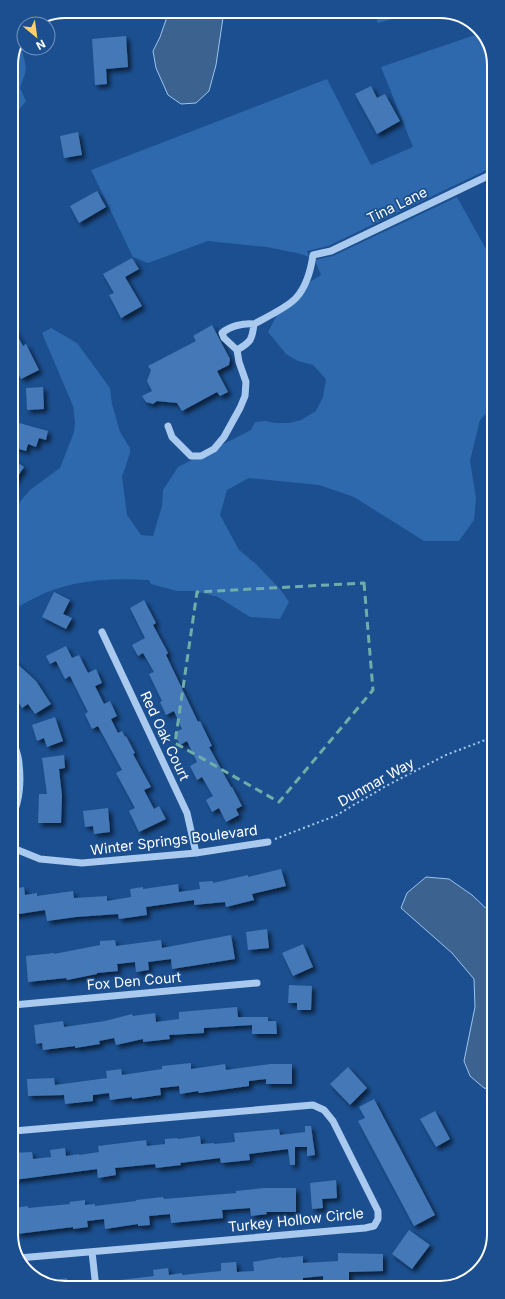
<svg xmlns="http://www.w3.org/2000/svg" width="505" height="1299" font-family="Inter,sans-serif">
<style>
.green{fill:#2e69ad}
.water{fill:#3c6290;stroke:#9cc4f0}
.building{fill:#4478b7;filter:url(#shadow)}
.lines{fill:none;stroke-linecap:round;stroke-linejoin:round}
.path{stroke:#a9c9ee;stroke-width:2;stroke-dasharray:2 3;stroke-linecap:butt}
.minor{stroke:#a9c9ee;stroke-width:7}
.marked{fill:none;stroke:#6fada8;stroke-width:3;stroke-dasharray:8 5;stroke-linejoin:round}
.labels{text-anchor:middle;stroke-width:3.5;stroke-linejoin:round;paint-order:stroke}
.street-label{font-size:14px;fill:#fff;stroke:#1b4f8f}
.rim{fill:none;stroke:#fff;stroke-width:2}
</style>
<defs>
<filter id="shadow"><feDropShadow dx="3.5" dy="3.5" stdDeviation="2" flood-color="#0009"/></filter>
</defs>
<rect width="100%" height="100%" fill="#1b4f8f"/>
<path class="green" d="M 373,11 L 421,11 L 378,23 Z
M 481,33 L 491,48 L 491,168 L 328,246 L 307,251 L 309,257 L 301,254 L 267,247 L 208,241 L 148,263 L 133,257 L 91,170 L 327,79 L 371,165 L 413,147 L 381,67 Z
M 20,41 L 26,67 L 25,74 L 20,88 L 26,101 L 14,116 L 11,126 L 11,62 Z
M 457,197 L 492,260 L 492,407 L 480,420 L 470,461 L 476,498 L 474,520 L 459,541 L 424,541 L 354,497 L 319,485 L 249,478 L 227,490 L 220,515 L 239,550 L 256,564 L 280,589 L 289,602 L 280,619 L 250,617 L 218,597 L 195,591 L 177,591 L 151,584 L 149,580 C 115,578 78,579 45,593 C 34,598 23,604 12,610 L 12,511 L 30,490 L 60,468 L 74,432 L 75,422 L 73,406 L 42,333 L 51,328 L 77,343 L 110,388 L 112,404 L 120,432 L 130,448 L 130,453 L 122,477 L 127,515 L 141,535 L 153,536 L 162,506 L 163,490 L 178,467 L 251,430 L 255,422 L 265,421 L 275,423 L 289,423 L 301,420 L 316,411 L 323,397 L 326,379 L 313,365 L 298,361 L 286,354 L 268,332 L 278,313 L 305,285 L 321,275 L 315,260 L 333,256 Z"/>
<path class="water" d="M 167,11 L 224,11 L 216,65 L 209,91 L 196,103 L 181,104 L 168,95 L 156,68 L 153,51 L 160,37 L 168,14 Z
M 426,877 L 449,879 L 472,895 L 493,915 L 494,1090 L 484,1088 L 470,1076 L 464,1061 L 475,1007 L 474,979 L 452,953 L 401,908 L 407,893 Z"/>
<path class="building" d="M 126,36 L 128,67 L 106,69 L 107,84 L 95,85 L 92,39 Z
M 371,86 L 377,98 L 385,94 L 400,121 L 377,134 L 355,94 Z
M 78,132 L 82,155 L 64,158 L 60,136 Z
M 97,191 L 106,207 L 79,223 L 70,206 Z
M 132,258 L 139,269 L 125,277 L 142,306 L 121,318 L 109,295 L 114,293 L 103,274 Z
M 12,325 L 23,346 L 26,344 L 39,370 L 21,379 L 14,365 L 12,366 Z
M 212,325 L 230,359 L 229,365 L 217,371 L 228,392 L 220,396 L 217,392 L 182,411 L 177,403 L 157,401 L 153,404 L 146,402 L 142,396 L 152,391 L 147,381 L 151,370 L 148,366 L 196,341 L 193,336 Z
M 43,387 L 44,409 L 27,410 L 26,388 Z
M 19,423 L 48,431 L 46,440 L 39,438 L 36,447 L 28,444 L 26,451 L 12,447 Z
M 12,459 L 24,467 L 12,485 Z
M 54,592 L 70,600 L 63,614 L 72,618 L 66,629 L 42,617 Z
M 144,600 L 156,623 L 153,625 L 168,653 L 166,655 L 198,722 L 200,721 L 212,746 L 209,747 L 231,787 L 232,787 L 242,806 L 236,809 L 239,815 L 226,822 L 219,808 L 212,812 L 206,800 L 213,796 L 202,777 L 197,780 L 190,766 L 197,762 L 187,741 L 180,745 L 174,733 L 182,729 L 174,711 L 166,715 L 160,702 L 162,701 L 149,674 L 154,672 L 143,653 L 138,656 L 132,645 L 145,638 L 130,608 Z
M 66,646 L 72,658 L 79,655 L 88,673 L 96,669 L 102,683 L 95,686 L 104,704 L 110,701 L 117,716 L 111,719 L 118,733 L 122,731 L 125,737 L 126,736 L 135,753 L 133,754 L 151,787 L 144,790 L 154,809 L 159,806 L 166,819 L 139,832 L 129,811 L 135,808 L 116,773 L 122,770 L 98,726 L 92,729 L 85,714 L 88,712 L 70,676 L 65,679 L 56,661 L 50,664 L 46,656 Z
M 12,659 L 36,681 L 51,704 L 35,714 L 28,704 L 22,708 L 13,693 Z
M 55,717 L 63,741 L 47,747 L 44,738 L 37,741 L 32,725 Z
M 64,755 L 65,768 L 59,769 L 62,796 L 61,823 L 38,823 L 39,794 L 47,794 L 42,758 Z
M 108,808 L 110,832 L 94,834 L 93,826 L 85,827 L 83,811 Z
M 281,869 L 286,886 L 252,894 L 254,900 L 226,907 L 225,902 L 194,905 L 194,900 L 146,907 L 147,915 L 119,919 L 118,914 L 76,917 L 47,921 L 45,910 L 13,915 L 13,889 L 24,887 L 25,895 L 37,893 L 37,896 L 73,891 L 74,898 L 107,896 L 107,901 L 131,897 L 130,889 L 143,887 L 143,889 L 178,884 L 179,892 L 200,889 L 199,882 L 213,881 L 213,883 L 248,875 L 248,877 Z
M 267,929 L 269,948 L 248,950 L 246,932 Z
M 231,935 L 235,959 L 172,969 L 171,959 L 148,962 L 149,970 L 136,972 L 135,962 L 117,964 L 118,971 L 97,973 L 97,974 L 67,980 L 66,978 L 28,982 L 26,956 L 54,953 L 54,954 L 100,945 L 100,941 L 115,940 L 116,946 L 161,940 L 162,948 Z
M 303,944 L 313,967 L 293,976 L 282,953 Z
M 289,985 L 312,986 L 311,1010 L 297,1010 L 297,1003 L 288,1003 Z
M 237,1007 L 238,1017 L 268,1017 L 268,1021 L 276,1021 L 277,1034 L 252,1034 L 252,1025 L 204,1028 L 204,1033 L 169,1035 L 170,1039 L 143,1042 L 143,1039 L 116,1045 L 114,1038 L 99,1041 L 100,1044 L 75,1048 L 75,1046 L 43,1050 L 42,1043 L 36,1044 L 34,1025 L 63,1021 L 64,1027 L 105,1021 L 132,1014 L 133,1016 L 155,1013 L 156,1022 L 179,1019 L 179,1012 Z
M 191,1063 L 191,1069 L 225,1064 L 226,1070 L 270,1064 L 292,1064 L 292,1084 L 266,1084 L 266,1079 L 249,1081 L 249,1086 L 199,1093 L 198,1091 L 180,1094 L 179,1086 L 160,1088 L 161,1095 L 132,1099 L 132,1097 L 110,1100 L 109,1093 L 93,1095 L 93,1101 L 65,1104 L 64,1095 L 28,1096 L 27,1079 L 54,1078 L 55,1085 L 107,1078 L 106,1071 L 121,1069 L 122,1075 L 162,1069 L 162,1066 Z
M 348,1067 L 367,1088 L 350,1105 L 330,1084 Z
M 374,1099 L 435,1215 L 414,1226 L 358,1121 L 365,1118 L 359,1107 Z
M 435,1111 L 450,1139 L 436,1147 L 420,1119 Z
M 305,1126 L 311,1126 L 315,1155 L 307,1156 L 307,1147 L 295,1147 L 295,1165 L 290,1165 L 288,1149 L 249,1154 L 250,1160 L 221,1163 L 220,1158 L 180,1163 L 181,1165 L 156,1168 L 155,1164 L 115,1168 L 116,1175 L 98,1178 L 97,1169 L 14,1180 L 14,1153 L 32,1152 L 33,1159 L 51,1157 L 50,1150 L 65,1148 L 66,1156 L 79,1154 L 79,1155 L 99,1152 L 98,1146 L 146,1140 L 147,1146 L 165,1144 L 165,1139 L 177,1138 L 178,1139 L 200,1136 L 201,1144 L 214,1143 L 214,1144 L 235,1142 L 234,1133 L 279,1129 L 280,1135 L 305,1132 Z
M 336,1180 L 337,1198 L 322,1199 L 323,1208 L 312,1209 L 310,1183 Z
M 264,1188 L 296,1188 L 296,1212 L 266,1212 L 267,1214 L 251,1216 L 250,1208 L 222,1210 L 223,1218 L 171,1223 L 170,1214 L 149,1216 L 150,1225 L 138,1226 L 138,1224 L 105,1229 L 104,1219 L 87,1221 L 88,1227 L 73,1229 L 73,1227 L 17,1234 L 16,1227 L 14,1227 L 14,1208 L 28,1206 L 28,1208 L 70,1204 L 69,1202 L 85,1200 L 85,1205 L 95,1204 L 95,1206 L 136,1201 L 136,1200 L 163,1197 L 164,1199 L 236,1193 L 236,1191 Z
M 409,1230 L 430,1245 L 412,1269 L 392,1254 Z
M 338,1253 L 383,1254 L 383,1271 L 349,1272 L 349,1281 L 323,1282 L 323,1276 L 303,1278 L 303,1280 L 290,1281 L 289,1280 L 255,1287 L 121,1287 L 120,1280 L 154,1276 L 153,1270 L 168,1268 L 169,1275 L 182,1273 L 182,1275 L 221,1271 L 221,1263 L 236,1262 L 237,1272 L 254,1271 L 253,1262 L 281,1257 L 281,1258 L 303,1256 L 303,1263 L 338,1261 Z
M 67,1278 L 69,1288 L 61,1288 L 45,1282 Z"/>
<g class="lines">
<path class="path" d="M 275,839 L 335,816 L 386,786 L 446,755 L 493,737"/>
<path class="minor" d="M 237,350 C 251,342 252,340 254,324
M 168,426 L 172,437 L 191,456 L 201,456 L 214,449 L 224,437 L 240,408 L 245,396 L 246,382 L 239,362 L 237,350 L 224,338 L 222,333 C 230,326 243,323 254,324 C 265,318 288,307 296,298 C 306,287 311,269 313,255 L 331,251 L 492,174
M 493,601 L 491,611 L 493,633
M 102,632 L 187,813 L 196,853
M 13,740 C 15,748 19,756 19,764 C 21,780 20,800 13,814
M 13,848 L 40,859 L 82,863 L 196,853 L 268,842
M 13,1005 L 257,983
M 14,1131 L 313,1105 L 324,1110 L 333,1121 L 378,1211 L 378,1219 L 374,1226 L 365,1228 L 19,1258
M 92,1252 L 96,1288"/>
</g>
<path class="marked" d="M 364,583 L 373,690 L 279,802 L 175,743 L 197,592 Z"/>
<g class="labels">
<g class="street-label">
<text transform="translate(397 205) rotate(-26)" y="5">Tina Lane</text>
<text transform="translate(165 736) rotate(65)" y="5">Red Oak Court</text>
<text transform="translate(376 782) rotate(-29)" y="5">Dunmar Way</text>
<text transform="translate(174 840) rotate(-7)" y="5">Winter Springs Boulevard</text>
<text transform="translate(134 981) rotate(-5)" y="5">Fox Den Court</text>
<text transform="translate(296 1220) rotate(-6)" y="5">Turkey Hollow Circle</text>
</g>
</g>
<path d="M0 0H505V1299H0ZM65 18H440A47 47 0 0 1 487 65V1234A47 47 0 0 1 440 1281H65A47 47 0 0 1 18 1234V65A47 47 0 0 1 65 18Z" fill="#1b4f8f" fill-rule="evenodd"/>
<path class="rim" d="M65 18H440A47 47 0 0 1 487 65V1234A47 47 0 0 1 440 1281H65A47 47 0 0 1 18 1234V65A47 47 0 0 1 65 18Z"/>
<g transform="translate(36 36) rotate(151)"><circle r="19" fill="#1b4f8f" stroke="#7695bc"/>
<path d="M0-3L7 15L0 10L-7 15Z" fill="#ffd166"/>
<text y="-6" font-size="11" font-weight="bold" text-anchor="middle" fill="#ffffff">N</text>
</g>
</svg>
